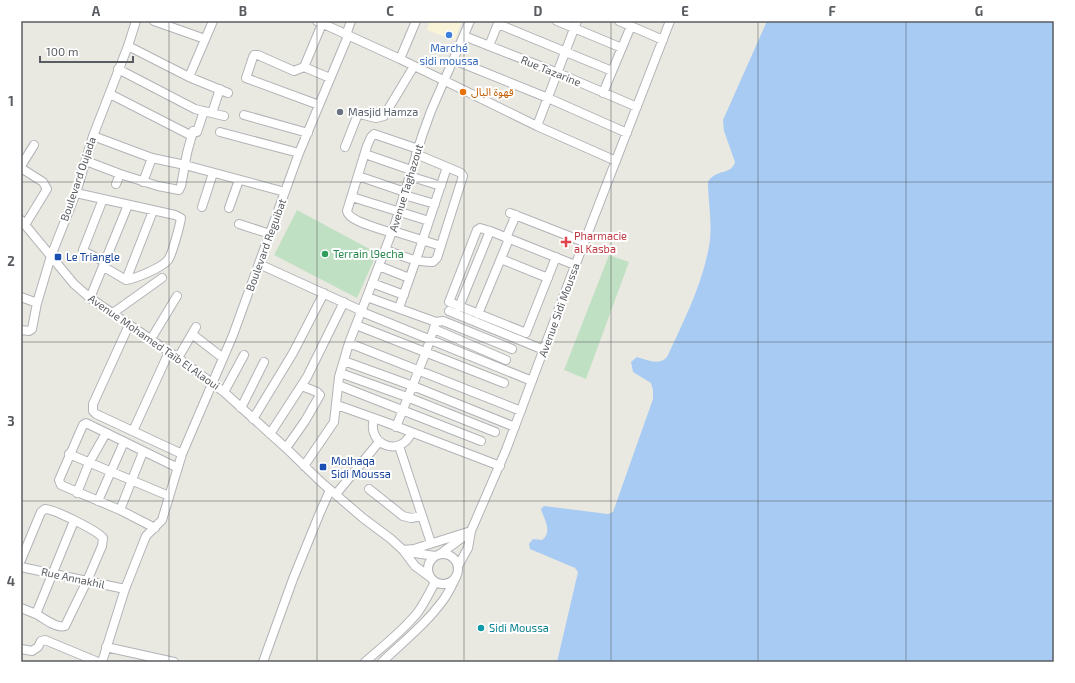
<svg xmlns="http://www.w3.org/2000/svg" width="1075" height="683" font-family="'Exo 2','Noto Sans Arabic',sans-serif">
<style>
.commercial{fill:#f9f4d8}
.green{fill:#c0e0c3}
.water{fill:#a8cbf4}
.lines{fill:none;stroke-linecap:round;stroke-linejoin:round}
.minor-casing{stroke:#b1b3b7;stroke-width:10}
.minor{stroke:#fff;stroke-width:8}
.grid{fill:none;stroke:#595c60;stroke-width:1;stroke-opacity:0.55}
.shop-dot{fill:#3f7fe0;stroke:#fff;stroke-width:1.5}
.food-dot{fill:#e8710a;stroke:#fff;stroke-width:1.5}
.worship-dot{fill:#6b7280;stroke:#fff;stroke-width:1.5}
.health-dot{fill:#e0444e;stroke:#fff;stroke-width:1.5}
.leisure-dot{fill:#2e9e5b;stroke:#fff;stroke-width:1.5}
.transit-dot{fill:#1a4fb4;stroke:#fff;stroke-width:1.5}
.culture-dot{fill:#0f9aa8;stroke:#fff;stroke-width:1.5}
.labels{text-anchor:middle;stroke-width:4;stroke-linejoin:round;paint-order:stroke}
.shop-label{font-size:11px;fill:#366cbe;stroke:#fff}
.street-label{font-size:11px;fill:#595c60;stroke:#fff}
.food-label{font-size:11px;fill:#c56008;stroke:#fff;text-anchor:start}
.worship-label{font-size:11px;fill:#5b616d;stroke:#fff;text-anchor:start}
.health-label{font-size:11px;fill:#be3a42;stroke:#fff;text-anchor:start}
.leisure-label{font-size:11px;fill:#27864d;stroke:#fff;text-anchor:start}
.transit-label{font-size:11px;fill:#164399;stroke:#fff;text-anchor:start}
.culture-label{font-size:11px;fill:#0d838f;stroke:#fff;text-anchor:start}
.neatline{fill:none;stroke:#595c60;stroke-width:1.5}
.grid-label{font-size:13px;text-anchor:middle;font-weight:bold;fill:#595c60}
</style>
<rect width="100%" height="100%" fill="#eae9e1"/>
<path class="commercial" d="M 430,21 L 462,21 L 455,40 L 427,30 Z"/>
<path class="green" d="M 297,210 L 377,253 L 357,298 L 274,255 Z
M 609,255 L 629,262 L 586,379 L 564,370 Z"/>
<path class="water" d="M 767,21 L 1054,21 L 1054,662 L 557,662 L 578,572 L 575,568 L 530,549 L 529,544 L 533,539 L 542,540 C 553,532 544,519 541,509 L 544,506 L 608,514 L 613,512 L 653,399 L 653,390 L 651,383 L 633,372 L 631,362 L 637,357 C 647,360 659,366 667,357 C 684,320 704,282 710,240 C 712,222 708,200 708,182 C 716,168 731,176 735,162 L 724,131 L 723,120 Z"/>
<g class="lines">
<g class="minor-casing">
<path id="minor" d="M 154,21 L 205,39
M 317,21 L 400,59 L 537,126 L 616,161
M 557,21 L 622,48
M 619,21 L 663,40
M 498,24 L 612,71
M 346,35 L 351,21
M 464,36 L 558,73 L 637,107
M 128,46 L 189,77 L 228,93
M 489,46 L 499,21
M 400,59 L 416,21
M 454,60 L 548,98 L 627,133
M 304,67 L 322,24
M 118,69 L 195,109 L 224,116
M 189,77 L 213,21
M 603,93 L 631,26
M 110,94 L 192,136
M 319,105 L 246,78 L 253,57 L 254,55 L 258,55 L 294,71 L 304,67 L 330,78
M 212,113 L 220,89
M 244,115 L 308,133
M 537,126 L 577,21
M 220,132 L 299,153
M 93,136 L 152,158 L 185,165 L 285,192
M 345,147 L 358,114 L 360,114 L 376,118 L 384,116 L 414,66
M 365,154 L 411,170
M 86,161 L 120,174 L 116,184
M 21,166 L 34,145
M 21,168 L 43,182 L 47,189 L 25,225
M 120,174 L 158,186 L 179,190 L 181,186 L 187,153 L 193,131 L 197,132 L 204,111
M 358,176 L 405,192
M 409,176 L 441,186
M 143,182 L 152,158
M 76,193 L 175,215 L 181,218 C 180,225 172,255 168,260 C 161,268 137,278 126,280 L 104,267
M 404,195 L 435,204
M 352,197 L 429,221
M 103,199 L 83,250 L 85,252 L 105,262
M 202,207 L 213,173
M 229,208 L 239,180
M 510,213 L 584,242
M 21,220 L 74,284 L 90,298 L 178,358 L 224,392 L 286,448 L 321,482 L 363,518 L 391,539 L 403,550 L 415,566 L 430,577
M 239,224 L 270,234
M 393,231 L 441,246
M 392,233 C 382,229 349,222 347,211 L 367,146 L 371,137 L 374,134 L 418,149
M 506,238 L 516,215
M 386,250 C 400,255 417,263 433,262 L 437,258 L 463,176 L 461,173 L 447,167
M 556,257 L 526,333 L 449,302 L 477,230 L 480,228 L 490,231 L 575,265
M 501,259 L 548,278
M 259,264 L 362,311
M 379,266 L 409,278
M 126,280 L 153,211
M 372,283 L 404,295
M 21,297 L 37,303
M 367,297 L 436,322 L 443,321 L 512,349
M 90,298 L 128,205
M 459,307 L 490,231
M 399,308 L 416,260 L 447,167 L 416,154
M 449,311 L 544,350
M 362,312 L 532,381
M 113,313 L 162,278
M 478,314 L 509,239
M 129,325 L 93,404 L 93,411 L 96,414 L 182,454
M 356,325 L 504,383
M 434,329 L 506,360
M 21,330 L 29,331 L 32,329 L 37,303 L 51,256 L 76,193 L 93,136 L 128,46 L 136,21
M 192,334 L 223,358
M 151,339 L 177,296
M 349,343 L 521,411
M 178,358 L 196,327
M 344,361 L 413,386 L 515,427
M 340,373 L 407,397 L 495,432
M 338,385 L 481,441
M 224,392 L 244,355
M 337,405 L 385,422 L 500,466
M 241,408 L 264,362
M 253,419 L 293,353 L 324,293
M 374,419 C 366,445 401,458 411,433
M 396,427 L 426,352 L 436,322
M 133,431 L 169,352
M 270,434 L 307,377 L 344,302
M 399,446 L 431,543
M 286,448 L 305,421 L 320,395 L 317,392 L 302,386
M 69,454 L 169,496
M 304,466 L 334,422 L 339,377 L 349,343 L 395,224 L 422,136 L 431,111 L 470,21
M 369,489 L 403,516 L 411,518 L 422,516
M 77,493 L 89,463 L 106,433
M 336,494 L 379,442
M 98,501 L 124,442
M 120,510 L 143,452
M 155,528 L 120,510 L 61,485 L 59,480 L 83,425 L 86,423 L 178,468
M 403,550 L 414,549 L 471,531
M 408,552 L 435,556
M428 569a15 15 0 1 1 30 0a15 15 0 1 1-30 0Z
M 440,554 L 466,535
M 21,560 L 41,512 L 45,509 C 54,509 98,531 103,538 L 102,546 L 87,581 L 65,626 C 56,629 44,618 36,614 C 31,612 26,610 21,608
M 458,566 L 468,548 L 471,531 L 506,450 L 570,279 L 670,21
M 21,567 L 125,589
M 36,614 L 74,521
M 106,647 L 174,662
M 21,649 L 32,651 L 38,647 L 41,641 L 45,640 L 98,662
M 102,662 L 125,589 L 146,536 L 162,520 L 182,454 L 233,335 L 299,153 L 348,36
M 263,662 L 293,579 L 319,515 L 330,490
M 365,662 C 383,646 403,631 418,612 C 425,602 430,592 435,582
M 382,662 C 403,642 427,623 444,599 C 449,592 452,585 456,577"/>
</g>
<use href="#minor" class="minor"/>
</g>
<path class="grid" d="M 169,21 L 169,662M 317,21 L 317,662M 464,21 L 464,662M 611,21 L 611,662M 758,21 L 758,662M 906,21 L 906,662M 21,182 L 1054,182M 21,342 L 1054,342M 21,501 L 1054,501"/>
<circle class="shop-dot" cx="449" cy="35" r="4"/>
<circle class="food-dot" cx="463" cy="92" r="4"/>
<circle class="worship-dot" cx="340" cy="112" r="4"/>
<path class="health-dot" d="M564 236h4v4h4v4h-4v4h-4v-4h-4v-4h4z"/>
<circle class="leisure-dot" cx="325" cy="254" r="4"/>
<g class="transit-dot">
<rect x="54" y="253" width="8" height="8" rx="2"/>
<rect x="319" y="463" width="8" height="8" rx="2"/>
</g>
<circle class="culture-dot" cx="481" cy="628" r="4"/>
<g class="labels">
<g class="shop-label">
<text x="449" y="52">Marché<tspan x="449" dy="13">sidi moussa</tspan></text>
</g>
<g class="street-label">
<text transform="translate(551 71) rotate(22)" y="4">Rue Tazarine</text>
<text transform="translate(78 179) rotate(-71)" y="4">Boulevard Oujada</text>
<text transform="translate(406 188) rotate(-73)" y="4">Avenue Taghazout</text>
<text transform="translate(266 245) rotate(-70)" y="4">Boulevard Reguibat</text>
<text transform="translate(559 310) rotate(-70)" y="4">Avenue Sidi Moussa</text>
<text transform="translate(154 342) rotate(35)" y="4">Avenue Mohamed Taïb El Alaoui</text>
<text transform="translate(73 578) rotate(12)" y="4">Rue Annakhil</text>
</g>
<g class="food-label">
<text x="471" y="96">قهوة البال</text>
</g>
<g class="worship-label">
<text x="348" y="116">Masjid Hamza</text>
</g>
<g class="health-label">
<text x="574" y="240">Pharmacie<tspan x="574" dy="13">al Kasba</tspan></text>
</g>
<g class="leisure-label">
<text x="333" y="258">Terrain l9echa</text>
</g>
<g class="transit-label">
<text x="66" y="261">Le Triangle</text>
<text x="331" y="465">Molhaqa<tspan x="331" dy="13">Sidi Moussa</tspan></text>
</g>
<g class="culture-label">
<text x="489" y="632">Sidi Moussa</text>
</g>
</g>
<rect width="1075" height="683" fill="none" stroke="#ffffff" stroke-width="44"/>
<path d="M40 56v6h93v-6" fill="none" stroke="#595c60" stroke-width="2"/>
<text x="46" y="56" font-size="12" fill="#595c60" stroke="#ffffff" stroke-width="3" paint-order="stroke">100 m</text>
<rect x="22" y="22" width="1031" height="639" class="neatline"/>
<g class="grid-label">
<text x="96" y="16">A</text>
<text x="243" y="16">B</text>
<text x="390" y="16">C</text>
<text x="538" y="16">D</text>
<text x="685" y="16">E</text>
<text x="832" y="16">F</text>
<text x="979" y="16">G</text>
<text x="11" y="106">1</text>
<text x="11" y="266">2</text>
<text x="11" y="426">3</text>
<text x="11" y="586">4</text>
</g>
</svg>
